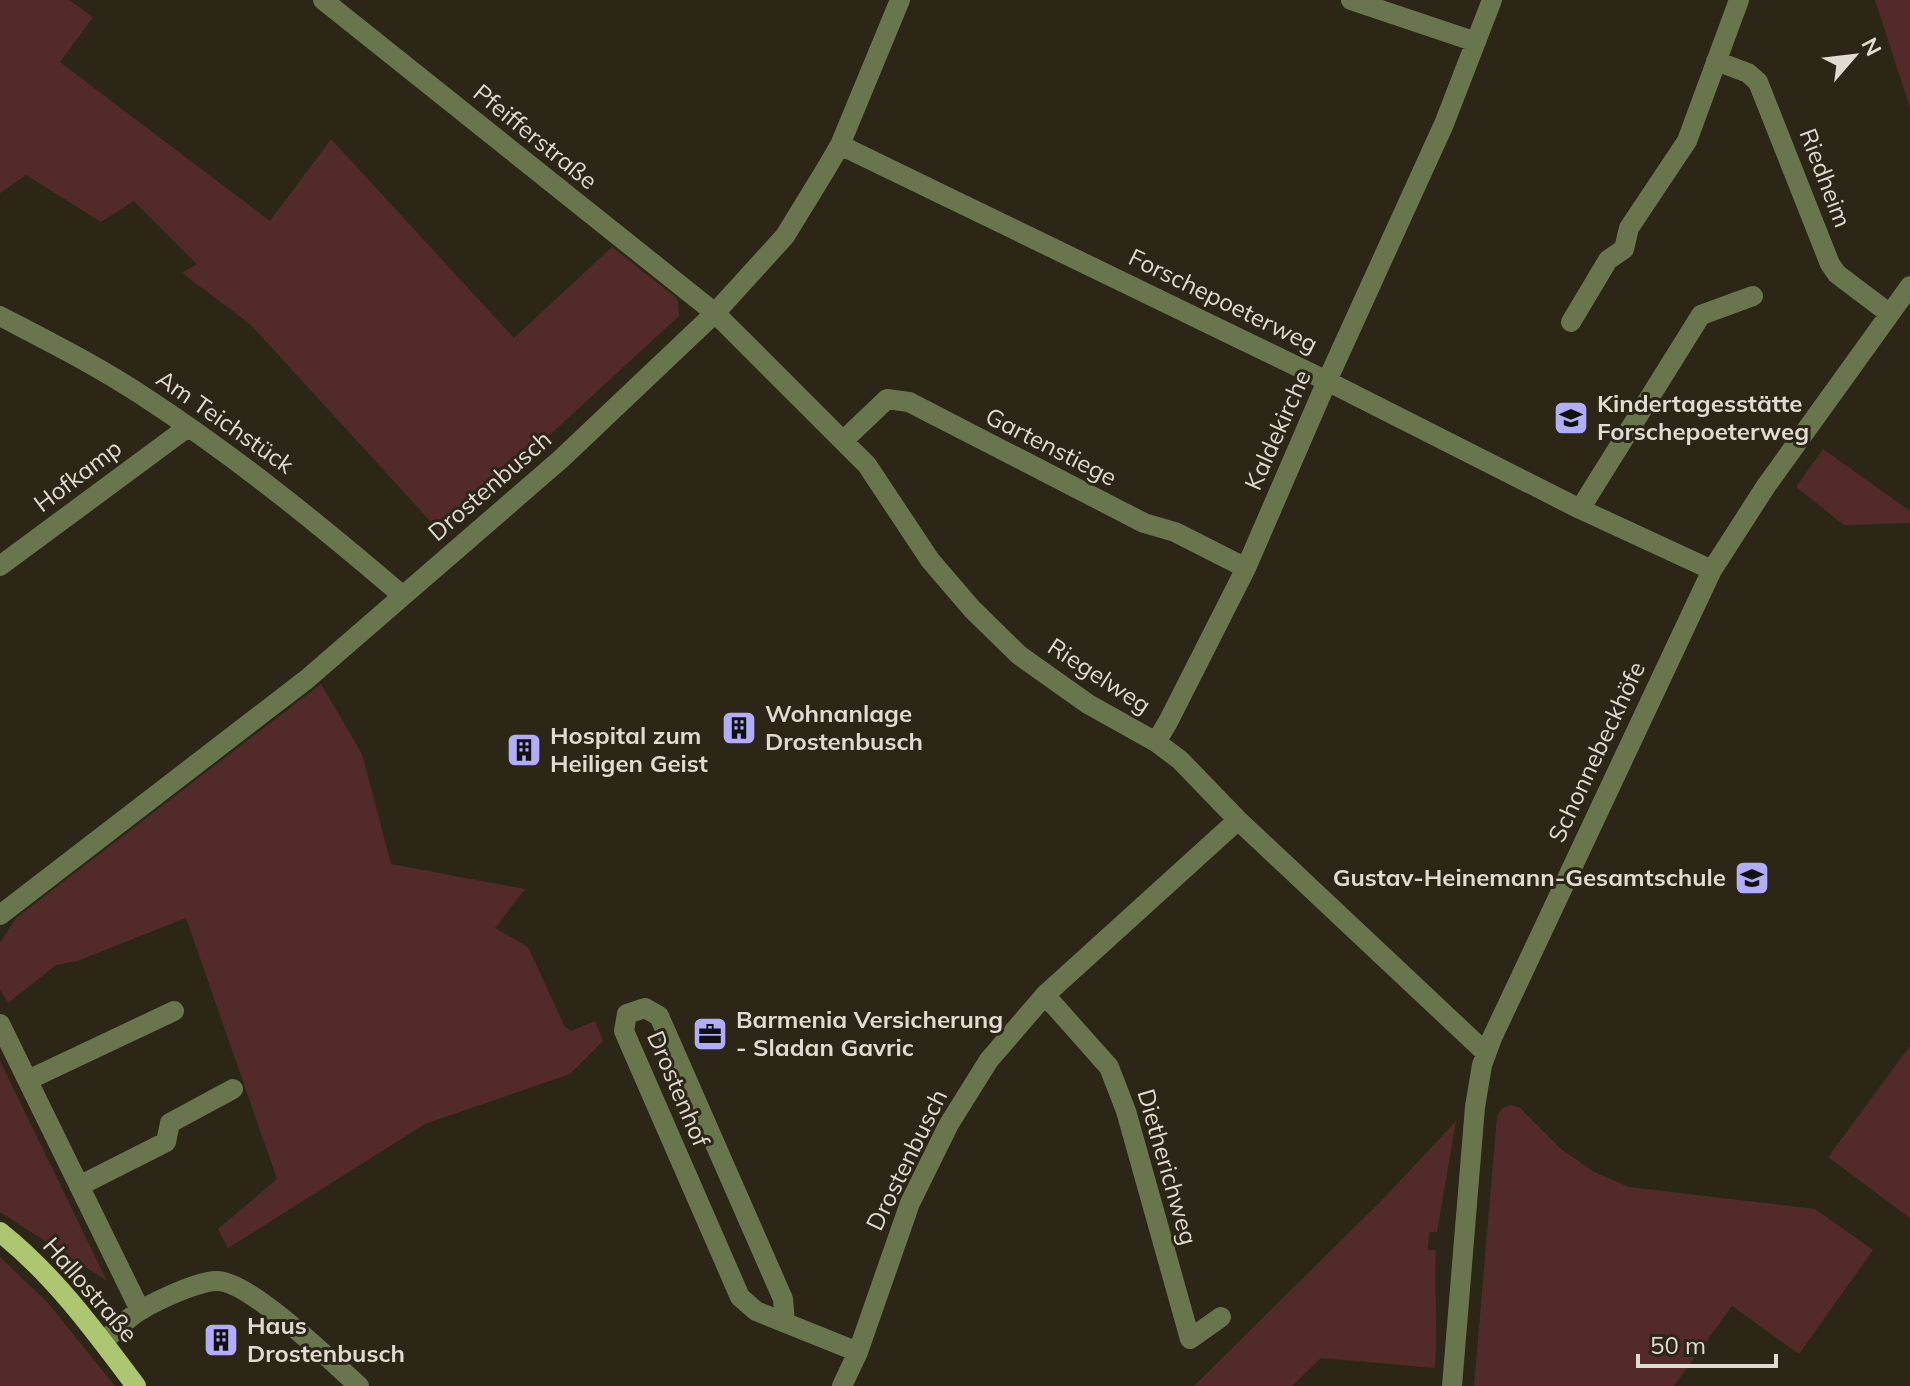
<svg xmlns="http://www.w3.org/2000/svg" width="1910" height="1386" font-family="Mulish,sans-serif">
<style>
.green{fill:#522b28}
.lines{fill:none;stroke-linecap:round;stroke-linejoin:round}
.minor{stroke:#69764d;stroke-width:20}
.major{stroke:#acc76f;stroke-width:20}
.labels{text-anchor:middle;stroke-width:6;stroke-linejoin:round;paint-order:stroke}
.street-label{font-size:24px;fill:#dfdbd1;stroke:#2c2616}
.poi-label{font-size:24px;font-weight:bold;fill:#dfdbd1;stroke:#2c2616;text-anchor:start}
</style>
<rect width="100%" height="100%" fill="#2c2616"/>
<path class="green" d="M 0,0 L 69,0 L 93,17 L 60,62 L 270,221 L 331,139 L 514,338 L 612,247 L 674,296 L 678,301 L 679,316 L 442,534 L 251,325 L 182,273 L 197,264 L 134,201 L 101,222 L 26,175 L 0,193 Z
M 1875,0 L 1910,0 L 1910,108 Z
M 1823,449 L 1910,511 L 1910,523 L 1844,525 L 1796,487 Z
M 321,684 L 362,754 L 391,864 L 525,889 L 495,928 L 528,947 L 565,1027 L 571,1031 L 595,1021 L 603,1041 L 570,1074 L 425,1124 L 228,1248 L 218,1229 L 277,1179 L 186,918 L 77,961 L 56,965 L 8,1003 L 0,989 L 0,943 L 16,918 Z
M 1910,1046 L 1910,1218 L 1828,1157 Z
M 0,1061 L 107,1281 L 0,1212 Z
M 1511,1105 L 1520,1108 L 1561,1149 L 1594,1172 L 1629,1187 L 1815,1209 L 1873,1250 L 1799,1354 L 1732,1306 L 1674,1386 L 1474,1386 L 1497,1116 L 1502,1108 Z
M 1456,1121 L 1437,1232 L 1429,1232 L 1428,1250 L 1436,1250 C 1434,1290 1438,1328 1435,1368 L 1321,1358 L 1292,1386 L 1194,1386 L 1384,1198 Z
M 0,1257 L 48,1303 L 115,1386 L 0,1386 Z"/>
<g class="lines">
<path class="minor" d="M 323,0 L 715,313 L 867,465 L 930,560 L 972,609 L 1019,655 L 1088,704 L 1156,742 L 1180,760 L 1238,820 L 1486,1053
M 1351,0 L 1476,42
M 1716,61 L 1748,73 L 1758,82 L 1830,264 L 1837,274 L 1890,314
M 840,145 L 1327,381 L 1580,509 L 1712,570
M 0,316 C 48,341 98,366 143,396 C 235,456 320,525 403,596
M 1571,322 L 1608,260 L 1624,249 L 1629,228 L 1687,141 L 1739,0
M 844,440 L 887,399 L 909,402 L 1144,523 L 1175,532 L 1246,568
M 1580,509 L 1701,315 L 1753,296
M 0,566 L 188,427
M 1156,742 L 1168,722 L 1246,568 L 1327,381 L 1444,124 L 1492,0
M 0,915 L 307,679 L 561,459 L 715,313 L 785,236 L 826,169 L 840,145 L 900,0
M 1045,995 L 1109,1067 L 1126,1111 L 1190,1339 L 1221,1317
M 0,1024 L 140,1310
M 28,1080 L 174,1011
M 79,1186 L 166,1142 L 170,1123 L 233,1089
M 785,1322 L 783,1299 L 659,1016 L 645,1008 L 627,1014 L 624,1031 L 740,1297 L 756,1311 L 858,1352
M 103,1342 C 115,1331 127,1318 141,1310 C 158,1300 196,1282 216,1281 C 248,1279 332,1362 359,1386
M 842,1386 L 858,1352 L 910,1203 L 949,1124 L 989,1060 L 1045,995 L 1238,820
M 1452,1386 L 1475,1107 L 1482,1065 L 1492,1038 L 1712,570 L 1766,486 L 1910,286"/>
<path class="major" d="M 0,1232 C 54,1275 95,1331 136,1386"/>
</g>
<defs>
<g id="school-square" transform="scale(1.8)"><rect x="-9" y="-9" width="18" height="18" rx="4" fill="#b1adfa" stroke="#2c2616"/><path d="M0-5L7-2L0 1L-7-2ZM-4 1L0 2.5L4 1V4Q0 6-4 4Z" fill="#111"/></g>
<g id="building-square" transform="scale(1.8)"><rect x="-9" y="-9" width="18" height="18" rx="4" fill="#b1adfa" stroke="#2c2616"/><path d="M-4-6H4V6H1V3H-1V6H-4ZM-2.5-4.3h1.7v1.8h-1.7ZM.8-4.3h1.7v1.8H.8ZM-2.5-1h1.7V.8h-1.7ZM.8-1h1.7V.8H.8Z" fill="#111"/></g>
<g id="office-square" transform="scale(1.8)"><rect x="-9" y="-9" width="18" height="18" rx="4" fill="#b1adfa" stroke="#2c2616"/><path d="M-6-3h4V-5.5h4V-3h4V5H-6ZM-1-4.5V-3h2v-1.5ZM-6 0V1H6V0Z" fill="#111"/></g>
</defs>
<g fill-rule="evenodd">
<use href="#school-square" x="1571" y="418"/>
<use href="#building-square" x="739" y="728"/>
<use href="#building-square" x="524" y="750"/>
<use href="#school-square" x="1752" y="878"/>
<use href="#office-square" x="710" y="1034"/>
<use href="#building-square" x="221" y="1340"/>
</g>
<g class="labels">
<g class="street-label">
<text transform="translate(535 137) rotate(39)" y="8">Pfeifferstraße</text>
<text transform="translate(1825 178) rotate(69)" y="8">Riedheim</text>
<text transform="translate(1223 301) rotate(26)" y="8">Forschepoeterweg</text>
<text transform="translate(225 422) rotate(35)" y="8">Am Teichstück</text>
<text transform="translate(1278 430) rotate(-66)" y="8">Kaldekirche</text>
<text transform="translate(1051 447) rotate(27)" y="8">Gartenstiege</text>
<text transform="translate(78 476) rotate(-37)" y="8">Hofkamp</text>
<text transform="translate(490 486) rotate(-41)" y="8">Drostenbusch</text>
<text transform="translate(1099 676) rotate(33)" y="8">Riegelweg</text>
<text transform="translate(1597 752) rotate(-65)" y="8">Schonnebeckhöfe</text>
<text transform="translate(678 1089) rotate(67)" y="8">Drostenhof</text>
<text transform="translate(907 1160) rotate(-64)" y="8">Drostenbusch</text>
<text transform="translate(1167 1167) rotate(74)" y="8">Dietherichweg</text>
<text transform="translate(90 1290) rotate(49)" y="8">Hallostraße</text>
</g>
<g class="poi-label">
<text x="1597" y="412">Kindertagesstätte<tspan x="1597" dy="28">Forschepoeterweg</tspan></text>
<text x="765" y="722">Wohnanlage<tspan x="765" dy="28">Drostenbusch</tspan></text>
<text x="550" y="744">Hospital zum<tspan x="550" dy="28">Heiligen Geist</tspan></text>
<text x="1726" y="886" text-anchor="end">Gustav-Heinemann-Gesamtschule</text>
<text x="736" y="1028">Barmenia Versicherung<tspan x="736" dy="28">- Sladan Gavric</tspan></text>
<text x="247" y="1334">Haus<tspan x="247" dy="28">Drostenbusch</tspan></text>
</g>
</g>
<g transform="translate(1854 56) rotate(62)" stroke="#2c2616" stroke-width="6" paint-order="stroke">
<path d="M0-6L14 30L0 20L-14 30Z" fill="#dfdbd1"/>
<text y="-12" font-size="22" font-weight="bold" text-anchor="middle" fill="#dfdbd1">N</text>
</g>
<path d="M1638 1354v12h138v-12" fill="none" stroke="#dfdbd1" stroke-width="4"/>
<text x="1650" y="1354" font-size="24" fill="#dfdbd1" stroke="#2c2616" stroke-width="6" paint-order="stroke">50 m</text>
</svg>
